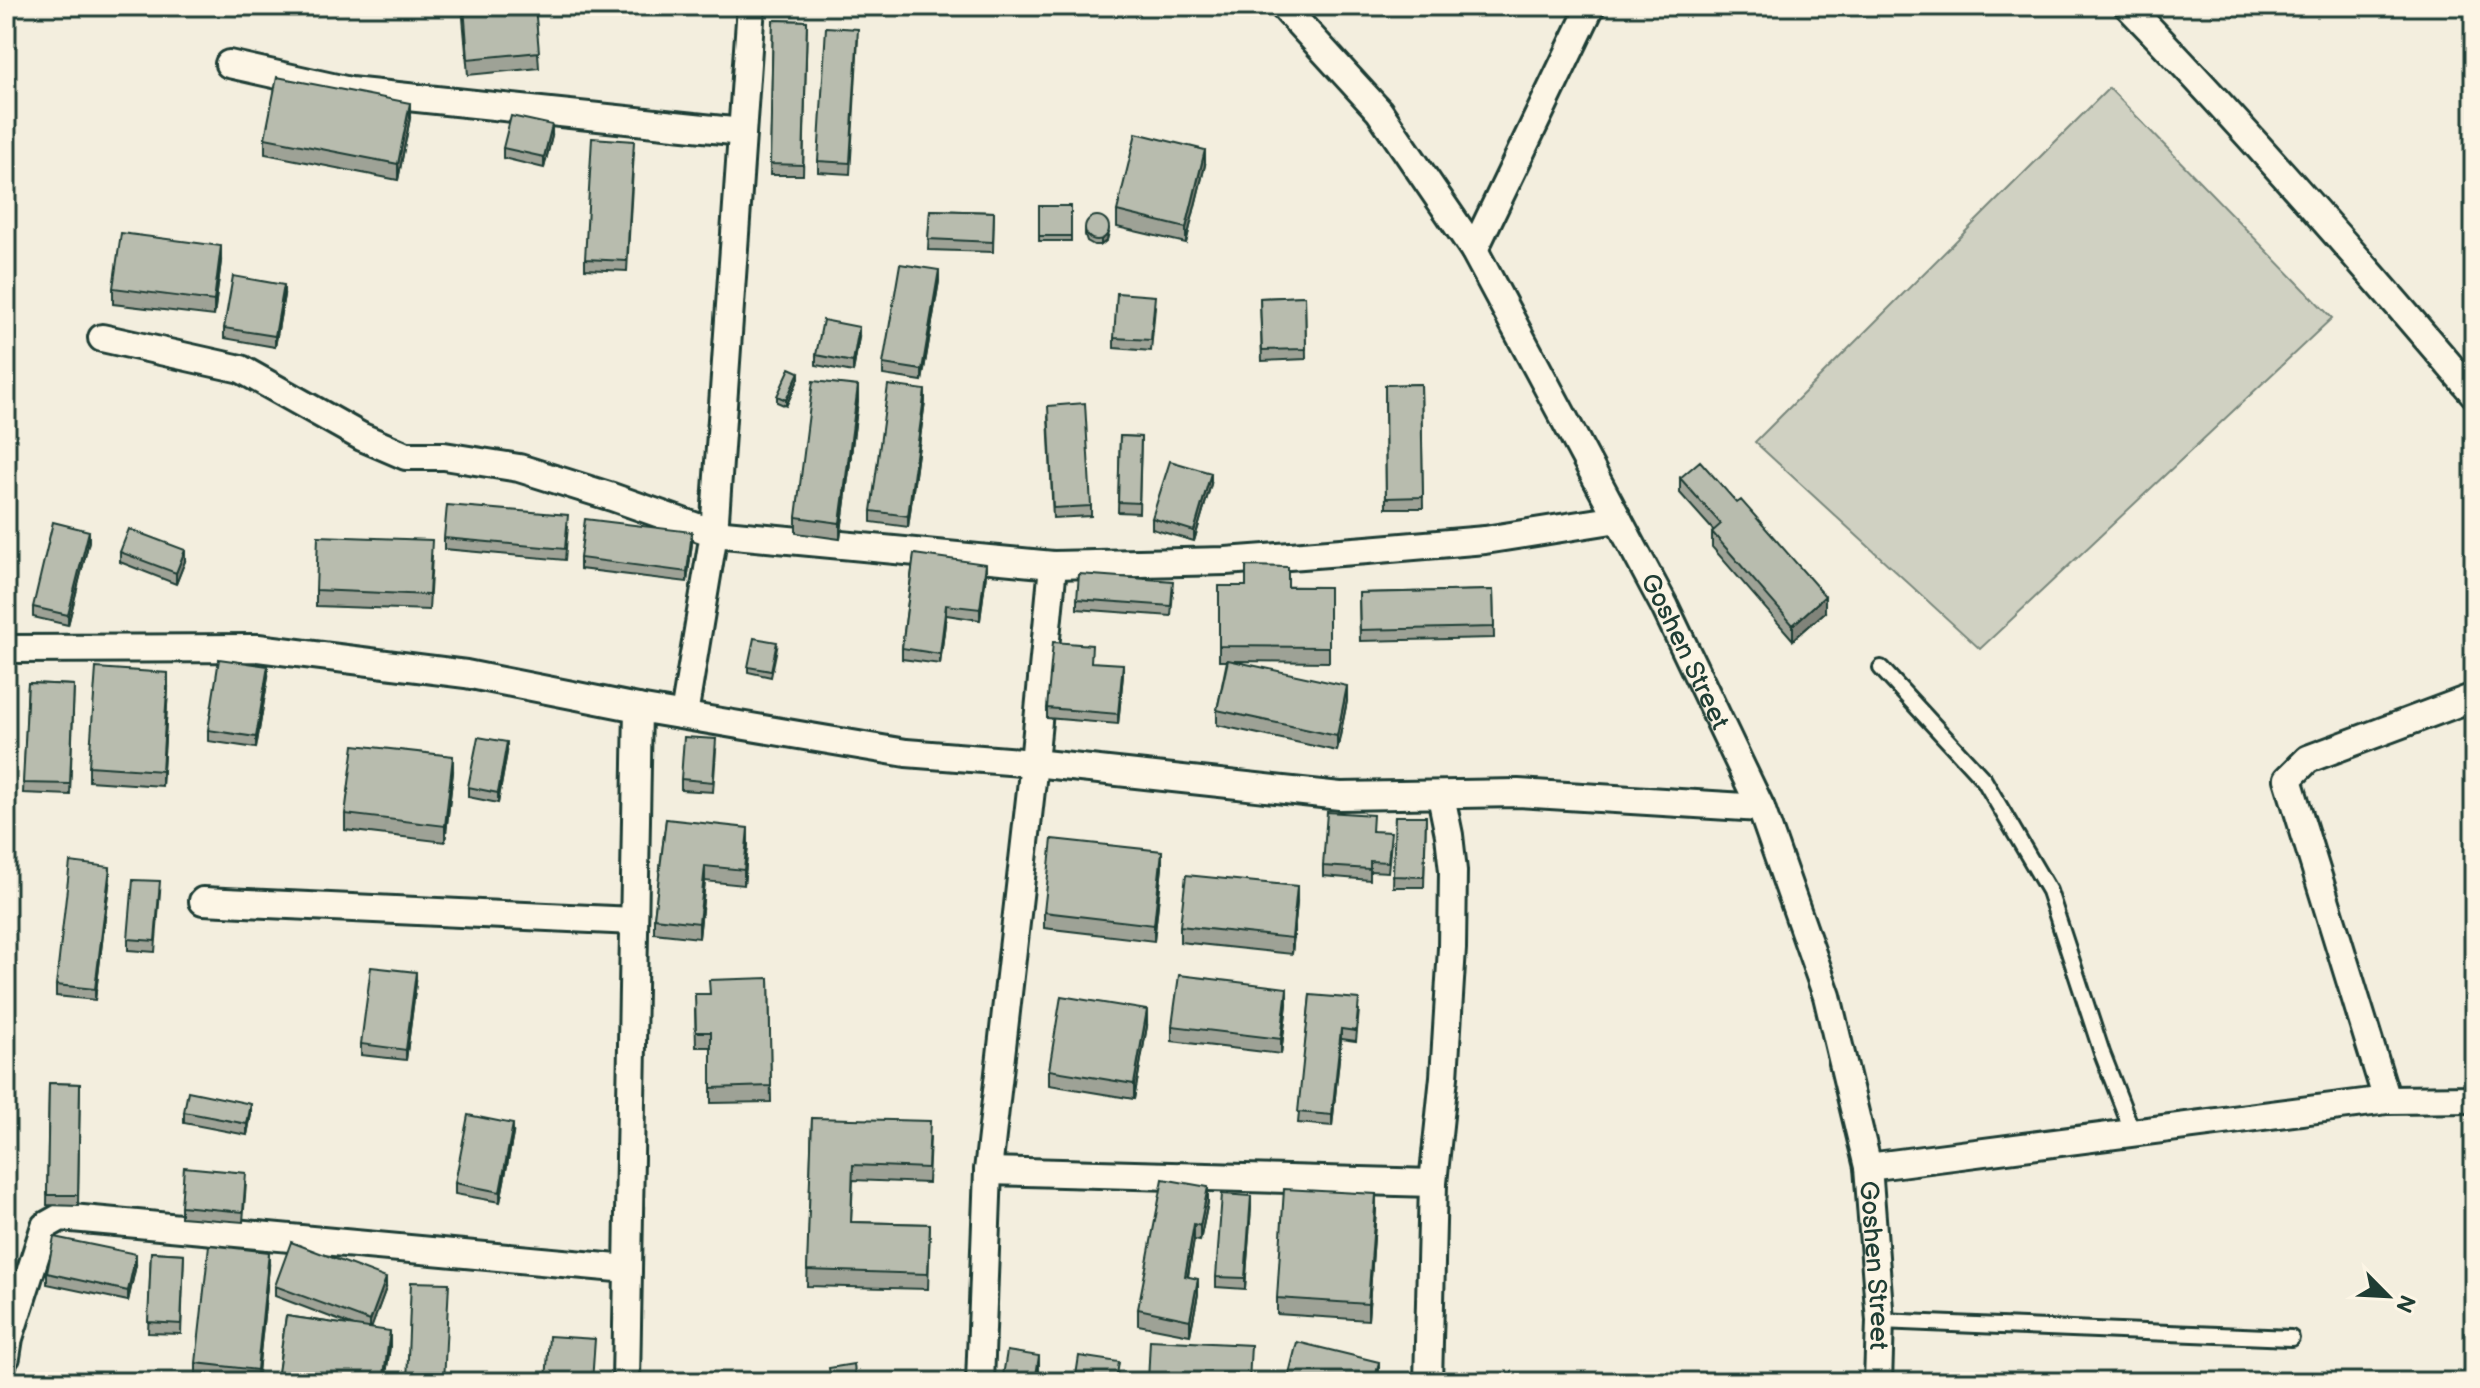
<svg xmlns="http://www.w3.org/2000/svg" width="2480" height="1388" font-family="'Balsamiq Sans',sans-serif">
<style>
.green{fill:#d0d1c2;stroke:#78877b;stroke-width:2}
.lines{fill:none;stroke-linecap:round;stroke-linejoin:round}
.service-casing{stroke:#1f3d34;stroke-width:20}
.minor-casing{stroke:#1f3d34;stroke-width:32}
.service{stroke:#fcf5e5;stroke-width:14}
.minor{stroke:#fcf5e5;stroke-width:26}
.wall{fill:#9ea296;stroke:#1f3d34;stroke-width:2}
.shaded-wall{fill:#81847a;stroke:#1f3d34;stroke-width:2}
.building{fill:#b8bcae;stroke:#1f3d34;stroke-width:2}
.labels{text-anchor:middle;stroke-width:8;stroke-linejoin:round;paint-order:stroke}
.street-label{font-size:26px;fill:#1f3d34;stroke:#fcf5e5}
</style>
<rect width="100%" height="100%" fill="#f3eede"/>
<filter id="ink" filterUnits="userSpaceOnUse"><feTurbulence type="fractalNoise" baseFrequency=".0125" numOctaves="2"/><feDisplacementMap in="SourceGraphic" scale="16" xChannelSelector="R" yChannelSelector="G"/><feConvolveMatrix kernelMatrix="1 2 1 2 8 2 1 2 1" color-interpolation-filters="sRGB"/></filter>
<g filter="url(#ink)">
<path class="green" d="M 2109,88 L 2332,318 L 1980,649 L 1755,442 Z"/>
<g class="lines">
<g class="service-casing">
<path id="service" d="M 1881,668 L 1984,780 L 2049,891 L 2102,1053 L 2133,1133
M 1880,1321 L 2291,1338"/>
</g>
<g class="minor-casing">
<g id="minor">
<path id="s1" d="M 1283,6 L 1379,111 L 1474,250 L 1665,607 L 1761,808 L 1827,996 L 1868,1167 L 1880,1321 L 1878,1382"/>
<path d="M 2128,6 C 2248,131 2362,262 2474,394"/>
<path d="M 229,64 L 350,91 L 742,132"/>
<path d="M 1474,250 L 1591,6"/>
<path d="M 102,338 L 241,369 L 362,437 L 406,456 L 444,456 L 519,468 L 612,497 L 714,533 L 1053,565 L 1226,561 L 1367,550 L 1485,540 L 1618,519"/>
<path d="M 6,649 L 258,648 L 466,674 L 638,708"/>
<path d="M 684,715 L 714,533 L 751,6"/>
<path d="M 203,901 L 634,921"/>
<path d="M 2387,1100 L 2288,779 L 2308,759 L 2474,697"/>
<path d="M 1868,1167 L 2387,1100 L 2474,1099"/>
<path d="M 988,1171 L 1433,1183"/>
<path d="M 6,1357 L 9,1338 L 45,1226 L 61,1217 L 628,1269"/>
<path d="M 626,1382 L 638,708 L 906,753 L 1034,763 L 1340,796 L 1518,793 L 1761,808"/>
<path d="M 980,1382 L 988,1171 L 1034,763 L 1053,565"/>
<path d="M 1428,1382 L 1433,1183 L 1444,1077 L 1452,948 L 1453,871 L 1449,835 L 1441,796"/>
</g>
</g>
<use href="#service" class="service"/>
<use href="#minor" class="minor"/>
</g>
<path class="wall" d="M 462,6 L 535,6 L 539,68 L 468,75 Z
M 918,6 L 985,6 L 985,11 L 918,9 Z
M 773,20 L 807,21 L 803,175 L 770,175 Z
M 858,39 L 850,174 L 818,172 L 818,161 Z
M 410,118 L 398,180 L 265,154 L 265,138 Z
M 552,136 L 544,168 L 503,158 L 503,148 Z
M 634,151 L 627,271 L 585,269 L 585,259 Z
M 1205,165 L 1186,243 L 1117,227 L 1117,211 Z
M 1039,206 L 1071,206 L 1071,241 L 1039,241 Z
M 930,210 L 994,212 L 993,252 L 928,250 Z
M 1085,229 L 1109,233 L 1107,240 L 1101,245 L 1094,245 L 1087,241 L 1085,235 Z
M 221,261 L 214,316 L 113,304 L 113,288 Z
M 939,281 L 922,381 L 883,375 L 883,364 Z
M 284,295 L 275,347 L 224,338 L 224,328 Z
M 1305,296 L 1306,359 L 1262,361 L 1260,298 Z
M 1155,307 L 1151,351 L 1114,348 L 1114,338 Z
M 859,337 L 853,372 L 816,365 L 816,355 Z
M 799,378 L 786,406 L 777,402 L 777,396 Z
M 1421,384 L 1423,508 L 1386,508 L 1385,385 Z
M 858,401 L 840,539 L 796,533 L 796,517 Z
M 925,401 L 908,527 L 871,522 L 871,511 Z
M 1048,416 L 1091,506 L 1091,516 L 1053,518 Z
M 1120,436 L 1141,437 L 1139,513 L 1118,512 Z
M 1680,478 L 1825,612 L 1793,640 L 1712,547 L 1712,532 L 1713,530 L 1680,493 Z
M 1211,484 L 1194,541 L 1152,529 L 1152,518 Z
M 568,526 L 565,560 L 444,549 L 444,538 Z
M 89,541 L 68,625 L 33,617 L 33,607 Z
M 692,543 L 687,582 L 580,569 L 580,558 Z
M 120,552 L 185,561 L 176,584 L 120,562 Z
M 914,554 L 986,574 L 980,620 L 946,615 L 940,664 L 902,659 L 902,648 Z
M 432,556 L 429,610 L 316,606 L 316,590 Z
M 1219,586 L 1329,587 L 1329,662 L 1233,661 L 1347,701 L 1337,751 L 1217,725 L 1217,710 L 1227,661 L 1219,661 Z
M 1493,590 L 1494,638 L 1360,641 L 1359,593 Z
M 1173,591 L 1171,616 L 1077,609 L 1077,599 Z
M 777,648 L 771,677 L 748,672 L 748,667 Z
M 1123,675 L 1118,724 L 1047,718 L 1047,708 Z
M 268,677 L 256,748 L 208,741 L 208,730 Z
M 28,683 L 74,685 L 70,795 L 23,793 Z
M 168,689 L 162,786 L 89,781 L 89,766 Z
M 716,750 L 713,792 L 681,790 L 681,779 Z
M 507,752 L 498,803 L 468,797 L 468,787 Z
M 453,772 L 445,842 L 345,830 L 345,814 Z
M 1395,816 L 1426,816 L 1424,887 L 1393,887 Z
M 666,819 L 748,844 L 744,885 L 705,881 L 699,938 L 654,933 L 654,918 Z
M 1373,831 L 1391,842 L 1388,872 L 1370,871 L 1370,880 L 1323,876 L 1323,866 Z
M 1162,867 L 1154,941 L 1044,928 L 1044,912 Z
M 110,877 L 95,1000 L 56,996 L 56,985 Z
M 160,892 L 155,952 L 128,950 L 128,939 Z
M 1297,902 L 1292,954 L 1180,942 L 1180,926 Z
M 769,978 L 771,1102 L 711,1103 L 711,1047 L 696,1047 L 695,1010 L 709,994 Z
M 416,983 L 406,1060 L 361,1055 L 361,1044 Z
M 1310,995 L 1359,1010 L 1356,1041 L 1341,1039 L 1332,1126 L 1298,1123 Z
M 1287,1004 L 1281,1054 L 1172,1041 L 1172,1026 Z
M 1147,1026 L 1134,1099 L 1049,1085 L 1049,1070 Z
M 49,1083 L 80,1084 L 78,1206 L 47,1205 Z
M 184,1112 L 251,1114 L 247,1135 L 184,1123 Z
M 812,1118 L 930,1137 L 928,1183 L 853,1180 L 851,1222 L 930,1224 L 928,1289 L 807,1286 Z
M 513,1134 L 500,1202 L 455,1194 L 455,1183 Z
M 246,1183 L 243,1222 L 181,1217 L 181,1206 Z
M 1208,1202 L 1200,1241 L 1194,1240 L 1188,1277 L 1198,1294 L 1190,1335 L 1138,1325 L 1138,1309 Z
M 1251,1207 L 1245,1289 L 1216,1287 L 1216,1277 Z
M 1376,1209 L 1368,1320 L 1277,1314 L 1277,1298 Z
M 151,1252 L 184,1254 L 181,1334 L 148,1333 Z
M 136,1265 L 128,1301 L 47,1284 L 47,1273 Z
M 269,1267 L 257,1382 L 226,1382 L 196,1379 L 196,1363 Z
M 275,1286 L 386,1288 L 371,1328 L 390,1346 L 385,1382 L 277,1382 L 286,1316 L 354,1326 L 275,1296 Z"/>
<path class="shaded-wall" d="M 410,103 L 410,118 L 398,180 L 398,164 Z
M 552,125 L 552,136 L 544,168 L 544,157 Z
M 1205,150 L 1205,165 L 1186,243 L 1186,228 Z
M 1109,228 L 1107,240 L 1101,245 L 1101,240 Z
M 221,246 L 221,261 L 214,316 L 214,301 Z
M 939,270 L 939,281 L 922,381 L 922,370 Z
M 284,285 L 284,295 L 275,347 L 275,336 Z
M 859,327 L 859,337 L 853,372 L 853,362 Z
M 799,372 L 799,378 L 786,406 L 786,400 Z
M 858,386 L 858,401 L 840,539 L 840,523 Z
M 925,390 L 925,401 L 908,527 L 908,516 Z
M 1211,473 L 1211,484 L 1194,541 L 1194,531 Z
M 89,531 L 89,541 L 68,625 L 68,615 Z
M 692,532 L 692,543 L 687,582 L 687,572 Z
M 185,550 L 185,561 L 176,584 L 176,573 Z
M 986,564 L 986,574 L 980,620 L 980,609 Z
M 1825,596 L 1825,612 L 1793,640 L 1793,625 Z
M 946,605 L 946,615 L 940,664 L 940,654 Z
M 1123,664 L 1123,675 L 1118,724 L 1118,714 Z
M 268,666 L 268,677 L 256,748 L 256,737 Z
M 168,673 L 168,689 L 162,786 L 162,771 Z
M 1347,686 L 1347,701 L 1337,751 L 1337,736 Z
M 507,742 L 507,752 L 498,803 L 498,793 Z
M 453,756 L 453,772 L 445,842 L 445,826 Z
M 748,828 L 748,844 L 744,885 L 744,870 Z
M 1162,851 L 1162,867 L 1154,941 L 1154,925 Z
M 705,866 L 705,881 L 699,938 L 699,923 Z
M 110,867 L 110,877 L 95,1000 L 95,989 Z
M 1297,886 L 1297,902 L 1292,954 L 1292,938 Z
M 416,972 L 416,983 L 406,1060 L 406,1050 Z
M 1287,988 L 1287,1004 L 1281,1054 L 1281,1039 Z
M 1147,1010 L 1147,1026 L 1134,1099 L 1134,1084 Z
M 1341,1029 L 1341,1039 L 1332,1126 L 1332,1115 Z
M 251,1104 L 251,1114 L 247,1135 L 247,1124 Z
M 513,1124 L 513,1134 L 500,1202 L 500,1192 Z
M 1208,1187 L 1208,1202 L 1200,1241 L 1200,1226 Z
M 1376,1194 L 1376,1209 L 1368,1320 L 1368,1304 Z
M 1251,1196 L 1251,1207 L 1245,1289 L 1245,1278 Z
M 1194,1224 L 1194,1240 L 1185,1291 L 1185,1276 Z
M 269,1252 L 269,1267 L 257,1382 L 257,1370 Z
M 136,1254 L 136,1265 L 128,1301 L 128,1291 Z
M 386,1278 L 386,1288 L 370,1332 L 370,1321 Z
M 1198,1279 L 1198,1294 L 1190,1335 L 1190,1320 Z
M 390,1331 L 390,1346 L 385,1382 L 383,1382 Z
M 1039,1356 L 1039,1372 L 1037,1382 L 1035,1382 Z
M 1379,1362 L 1379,1372 L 1376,1382 L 1374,1382 Z"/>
<path class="building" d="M 464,6 L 535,6 L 539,52 L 468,59 Z
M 773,20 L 807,21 L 803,165 L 770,164 Z
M 826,27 L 858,29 L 850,163 L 818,161 Z
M 277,77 L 410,103 L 398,164 L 265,138 Z
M 511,116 L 552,125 L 544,157 L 503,148 Z
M 1136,133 L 1205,150 L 1186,228 L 1117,211 Z
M 592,138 L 634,141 L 627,261 L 585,259 Z
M 1039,206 L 1071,206 L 1071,236 L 1039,236 Z
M 930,210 L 994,212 L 993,242 L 928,239 Z
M1085 228a12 12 0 1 1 24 0a12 12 0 1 1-24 0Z
M 121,233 L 221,246 L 214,301 L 113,288 Z
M 900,264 L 939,270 L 922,370 L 883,364 Z
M 233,276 L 284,285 L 275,336 L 224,328 Z
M 1117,293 L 1155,296 L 1151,340 L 1114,338 Z
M 1305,296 L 1306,349 L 1262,350 L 1260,298 Z
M 823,320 L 859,327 L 853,362 L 816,355 Z
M 790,368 L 799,372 L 786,400 L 777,396 Z
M 813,381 L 858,386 L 840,523 L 796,517 Z
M 1421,384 L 1423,497 L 1386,498 L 1385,385 Z
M 888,385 L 925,390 L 908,516 L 871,511 Z
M 1085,403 L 1091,506 L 1053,508 L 1048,406 Z
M 1120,436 L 1141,437 L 1139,503 L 1118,502 Z
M 1170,461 L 1211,473 L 1194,531 L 1152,518 Z
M 1700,461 L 1737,503 L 1741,500 L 1825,596 L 1793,625 L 1712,532 L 1721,524 L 1680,478 Z
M 447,505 L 568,515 L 565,549 L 444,538 Z
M 585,519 L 692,532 L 687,572 L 580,558 Z
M 53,522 L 89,531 L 68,615 L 33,607 Z
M 129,529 L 185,550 L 176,573 L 120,552 Z
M 318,536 L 432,540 L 429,595 L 316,590 Z
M 914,554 L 986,564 L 980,609 L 946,605 L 940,654 L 902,648 Z
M 1246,566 L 1288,567 L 1288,587 L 1329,587 L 1329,647 L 1219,646 L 1219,586 L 1246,586 Z
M 1079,574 L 1173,581 L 1171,606 L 1077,599 Z
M 1493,590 L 1494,627 L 1360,630 L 1359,593 Z
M 754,638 L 777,642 L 771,671 L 748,667 Z
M 1053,642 L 1092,645 L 1091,662 L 1123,664 L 1118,714 L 1047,708 Z
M 219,659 L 268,666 L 256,737 L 208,730 Z
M 1228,660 L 1347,686 L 1337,736 L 1217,710 Z
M 96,668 L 168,673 L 162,771 L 89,766 Z
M 28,683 L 74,685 L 70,784 L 23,783 Z
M 478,737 L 507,742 L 498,793 L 468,787 Z
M 684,737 L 716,739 L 713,782 L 681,779 Z
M 354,745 L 453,756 L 445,826 L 345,814 Z
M 1327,812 L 1373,815 L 1372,831 L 1391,832 L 1388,862 L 1370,861 L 1370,869 L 1323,866 Z
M 1395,816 L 1426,816 L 1424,877 L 1393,876 Z
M 666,819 L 748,828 L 744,870 L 705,866 L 699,923 L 654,918 Z
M 1052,839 L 1162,851 L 1154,925 L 1044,912 Z
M 70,862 L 110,867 L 95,989 L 56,985 Z
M 1186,875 L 1297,886 L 1292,938 L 1180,926 Z
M 133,880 L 160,881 L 155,941 L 128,939 Z
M 371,967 L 416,972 L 406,1050 L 361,1044 Z
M 1179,975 L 1287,988 L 1281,1039 L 1172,1026 Z
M 769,978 L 771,1086 L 711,1088 L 711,1032 L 696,1032 L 695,994 L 710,994 L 709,980 Z
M 1310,995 L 1359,999 L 1356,1031 L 1341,1029 L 1332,1115 L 1298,1112 Z
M 1061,996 L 1147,1010 L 1134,1084 L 1049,1070 Z
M 49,1083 L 80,1084 L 78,1195 L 47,1195 Z
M 188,1091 L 251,1104 L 247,1124 L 184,1112 Z
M 468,1115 L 513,1124 L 500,1192 L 455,1183 Z
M 812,1118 L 930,1121 L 928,1168 L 853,1165 L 851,1222 L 930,1224 L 928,1274 L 807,1270 Z
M 184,1167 L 246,1173 L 243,1212 L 181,1206 Z
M 1163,1179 L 1208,1187 L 1200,1226 L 1194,1224 L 1185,1276 L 1198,1279 L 1190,1320 L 1138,1309 Z
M 1284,1189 L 1376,1194 L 1368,1304 L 1277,1298 Z
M 1222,1194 L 1251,1196 L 1245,1278 L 1216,1277 Z
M 54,1237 L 136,1254 L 128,1291 L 47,1273 Z
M 291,1242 L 386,1278 L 370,1321 L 275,1286 Z
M 209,1245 L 269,1252 L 257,1370 L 196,1363 Z
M 151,1252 L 184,1254 L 181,1324 L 148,1322 Z
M 411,1282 L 449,1283 L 444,1382 L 407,1382 Z
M 286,1316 L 390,1331 L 383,1382 L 291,1382 L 277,1380 Z
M 549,1336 L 595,1339 L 592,1382 L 546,1382 Z
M 1150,1340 L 1251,1345 L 1249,1382 L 1148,1382 Z
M 1297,1342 L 1379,1362 L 1374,1382 L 1287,1382 Z
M 1007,1351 L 1039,1356 L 1035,1382 L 1002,1382 Z
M 1079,1356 L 1119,1362 L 1116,1382 L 1075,1382 Z
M 854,1364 L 856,1382 L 831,1382 L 829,1368 Z"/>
</g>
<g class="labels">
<g class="street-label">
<text dy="9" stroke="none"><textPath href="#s1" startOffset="764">Goshen Street</textPath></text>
<text dy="9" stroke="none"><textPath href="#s1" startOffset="1412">Goshen Street</textPath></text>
</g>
</g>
<rect width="2480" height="1388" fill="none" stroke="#fcf5e5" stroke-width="32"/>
<rect x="16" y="16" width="2448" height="1356" fill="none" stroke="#1f3d34" stroke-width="3" filter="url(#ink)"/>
<g transform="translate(2388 1296) rotate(114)" stroke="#fcf5e5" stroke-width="6" paint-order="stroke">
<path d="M0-6L14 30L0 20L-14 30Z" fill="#1f3d34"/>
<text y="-12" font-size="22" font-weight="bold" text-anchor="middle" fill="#1f3d34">N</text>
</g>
</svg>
